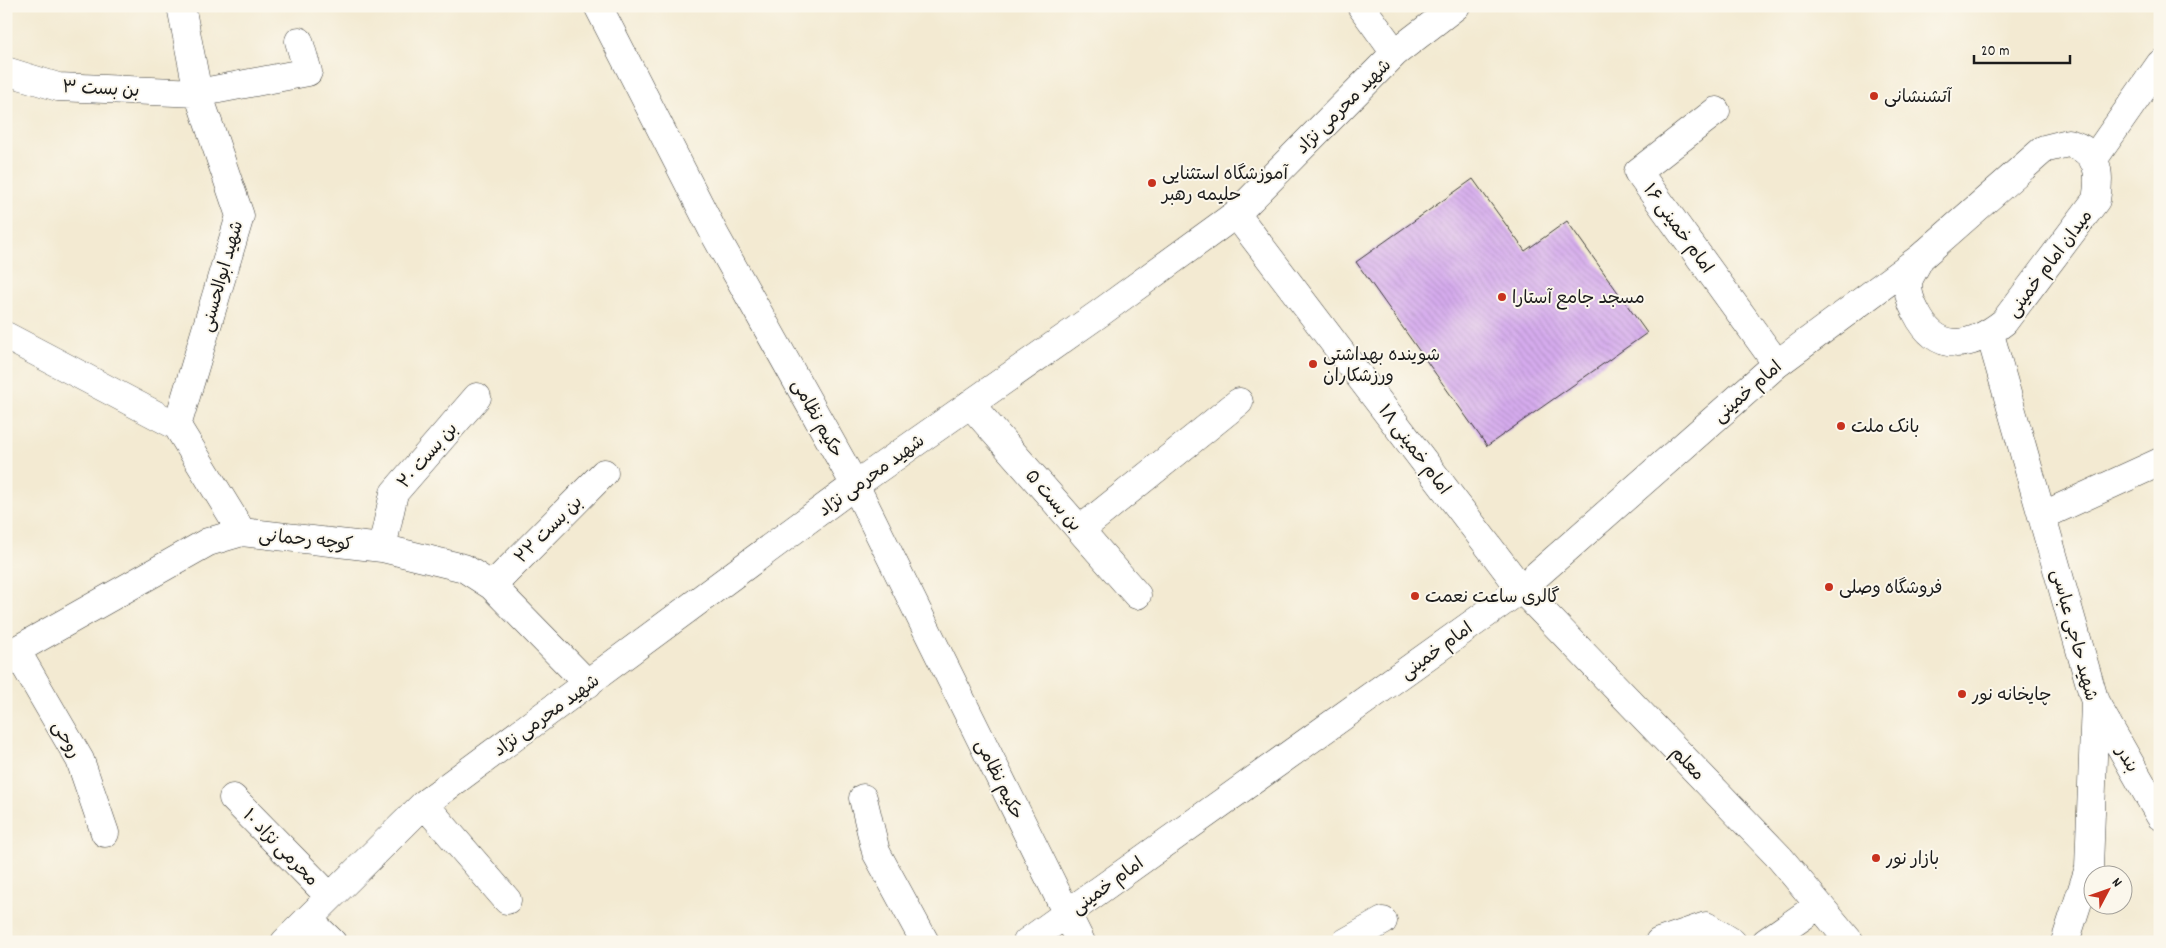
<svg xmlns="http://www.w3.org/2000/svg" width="2166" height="948" font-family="Dekko,'Playpen Sans Arabic',sans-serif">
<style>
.building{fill:url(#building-back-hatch)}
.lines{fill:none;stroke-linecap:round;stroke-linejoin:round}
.minor-casing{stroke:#3c3b37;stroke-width:29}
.minor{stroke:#fff;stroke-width:28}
.poi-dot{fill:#c8321e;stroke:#fbf7ec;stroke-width:2}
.labels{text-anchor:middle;stroke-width:4;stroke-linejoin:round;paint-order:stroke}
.street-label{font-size:18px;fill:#1c1c1c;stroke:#fbf7ec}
.poi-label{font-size:18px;fill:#1c1c1c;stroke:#fbf7ec;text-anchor:start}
</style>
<defs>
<pattern id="building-back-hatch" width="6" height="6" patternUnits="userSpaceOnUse" patternTransform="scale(1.25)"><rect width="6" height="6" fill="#d5abed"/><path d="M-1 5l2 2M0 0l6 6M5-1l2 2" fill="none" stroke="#b693cb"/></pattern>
</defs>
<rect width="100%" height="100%" fill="#fbf7ec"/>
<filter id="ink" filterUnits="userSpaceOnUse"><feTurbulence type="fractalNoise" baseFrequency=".02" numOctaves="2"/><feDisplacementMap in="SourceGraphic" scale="10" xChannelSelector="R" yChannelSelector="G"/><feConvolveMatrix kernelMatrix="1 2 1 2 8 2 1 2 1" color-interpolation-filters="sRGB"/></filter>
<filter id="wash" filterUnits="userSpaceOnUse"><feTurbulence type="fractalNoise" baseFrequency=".0096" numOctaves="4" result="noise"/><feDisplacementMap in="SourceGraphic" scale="20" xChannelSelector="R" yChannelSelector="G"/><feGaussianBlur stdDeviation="1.12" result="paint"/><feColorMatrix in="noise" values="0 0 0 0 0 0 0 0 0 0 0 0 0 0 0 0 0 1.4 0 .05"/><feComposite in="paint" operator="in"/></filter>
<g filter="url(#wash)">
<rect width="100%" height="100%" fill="#f3ead2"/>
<g id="blocks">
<path class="building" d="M 1473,179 L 1525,251 L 1567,221 L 1647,333 L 1487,446 L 1356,262 Z"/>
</g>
</g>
<g filter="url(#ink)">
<use href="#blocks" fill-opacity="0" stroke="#3c3b37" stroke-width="1"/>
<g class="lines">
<g class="minor-casing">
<path id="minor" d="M 181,6 L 198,93 L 240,216 L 177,426 L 242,532
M 598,6 L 715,235 L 855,485 L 1081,942
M 1361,6 L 1395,53
M 6,71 L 58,87 L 198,93 L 308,72 L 299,41
M 1716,111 L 1638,172 L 1777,364
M 2068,143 C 2099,151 2101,172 2096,200 L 2004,322 C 1971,348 1937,355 1916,312 C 1911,303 1906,289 1909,279 C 1912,272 1917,265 1920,258 L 2044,149 Z
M 2093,160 L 2160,64
M 1236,214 L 1521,589 L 1780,858 L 1850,942
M 1990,334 L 2095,702 L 2089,868 L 2065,942
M 6,336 L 177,426
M 970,404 L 1137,595
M 2042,516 L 2160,462
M 1080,530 L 1239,402
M 382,548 L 394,493 L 477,397
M 492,586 L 604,473
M 16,650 L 80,760 L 105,833
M 6,656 L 208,542 L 242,532 L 382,548 L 464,568 L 492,586 L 588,684
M 2095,702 L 2160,816
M 233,798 L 329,896
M 863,798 L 876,852 L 925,942
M 424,804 L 507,900
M 308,919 L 332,942
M 285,942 L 424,804 L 855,485 L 1100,313 L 1236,214 L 1395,53 L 1456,6
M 1027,942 L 1521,589 L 1777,364 L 1920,258
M 1346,942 L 1383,921
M 1659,942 L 1706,926 L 1732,942
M 1766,942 L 1819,905"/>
</g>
<use href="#minor" class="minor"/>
</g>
</g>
<g class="poi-dot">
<circle cx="1874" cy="96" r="5"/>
<circle cx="1152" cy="183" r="5"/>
<circle cx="1502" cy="297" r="5"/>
<circle cx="1313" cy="364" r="5"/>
<circle cx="1841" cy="426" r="5"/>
<circle cx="1829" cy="587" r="5"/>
<circle cx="1415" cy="596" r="5"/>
<circle cx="1962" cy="694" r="5"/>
<circle cx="1876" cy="858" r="5"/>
</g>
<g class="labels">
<g class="street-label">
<text transform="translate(101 88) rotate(3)" y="6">بن بست ۳</text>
<text transform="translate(1343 106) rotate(-45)" y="6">شهید محرمی نژاد</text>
<text transform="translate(1679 228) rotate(54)" y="6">امام خمینی ۱۶</text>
<text transform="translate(2049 263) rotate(-53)" y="6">میدان امام خمینی</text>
<text transform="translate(221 276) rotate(-74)" y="6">شهید ابوالحسنی</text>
<text transform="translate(1747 391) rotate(-41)" y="6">امام خمینی</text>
<text transform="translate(818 418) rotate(61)" y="6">حکیم نظامی</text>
<text transform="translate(1415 449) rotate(53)" y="6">امام خمینی ۱۸</text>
<text transform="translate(427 455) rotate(-49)" y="6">بن بست ۲۰</text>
<text transform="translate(871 475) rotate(-36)" y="6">شهید محرمی نژاد</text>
<text transform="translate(1054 500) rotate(49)" y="6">بن بست ۵</text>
<text transform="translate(548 529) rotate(-45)" y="6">بن بست ۲۲</text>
<text transform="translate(306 539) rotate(6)" y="6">کوچه رحمانی</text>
<text transform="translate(2075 635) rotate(75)" y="6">شهید حاجی عباسی</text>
<text transform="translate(1436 650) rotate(-36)" y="6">امام خمینی</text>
<text transform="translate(546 715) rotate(-36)" y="6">شهید محرمی نژاد</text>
<text transform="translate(67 739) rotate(61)" y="6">روحی</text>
<text transform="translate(2128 759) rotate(61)" y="6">بندر</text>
<text transform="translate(1688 763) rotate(46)" y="6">معلم</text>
<text transform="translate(1000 779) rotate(64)" y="6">حکیم نظامی</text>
<text transform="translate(281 847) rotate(46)" y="6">محرمی نژاد ۱۰</text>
<text transform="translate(1107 885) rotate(-36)" y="6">امام خمینی</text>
</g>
<g class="poi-label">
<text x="1884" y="102">آتشنشانی</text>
<text x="1162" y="179">آموزشگاه استثنایی<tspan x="1162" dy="21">حلیمه رهبر</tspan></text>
<text x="1512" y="303">مسجد جامع آستارا</text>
<text x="1323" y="360">شوینده بهداشتی<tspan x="1323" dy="21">ورزشکاران</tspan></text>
<text x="1851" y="432">بانک ملت</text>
<text x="1839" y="593">فروشگاه وصلی</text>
<text x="1425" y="602">گالری ساعت نعمت</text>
<text x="1972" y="700">چایخانه نور</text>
<text x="1886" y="864">بازار نور</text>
</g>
</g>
<rect width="2166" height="948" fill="none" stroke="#fbf7ec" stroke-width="25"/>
<g transform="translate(2108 890) rotate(49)"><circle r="24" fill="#fbf7ec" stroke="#a29f99"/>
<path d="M0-4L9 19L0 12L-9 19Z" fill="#c8321e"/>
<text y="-8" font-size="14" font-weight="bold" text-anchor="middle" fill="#1c1c1c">N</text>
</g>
<path d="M1974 55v8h96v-8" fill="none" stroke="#1c1c1c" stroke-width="2.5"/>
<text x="1981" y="55" font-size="15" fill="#1c1c1c" stroke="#fbf7ec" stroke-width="4" paint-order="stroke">20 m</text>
</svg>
